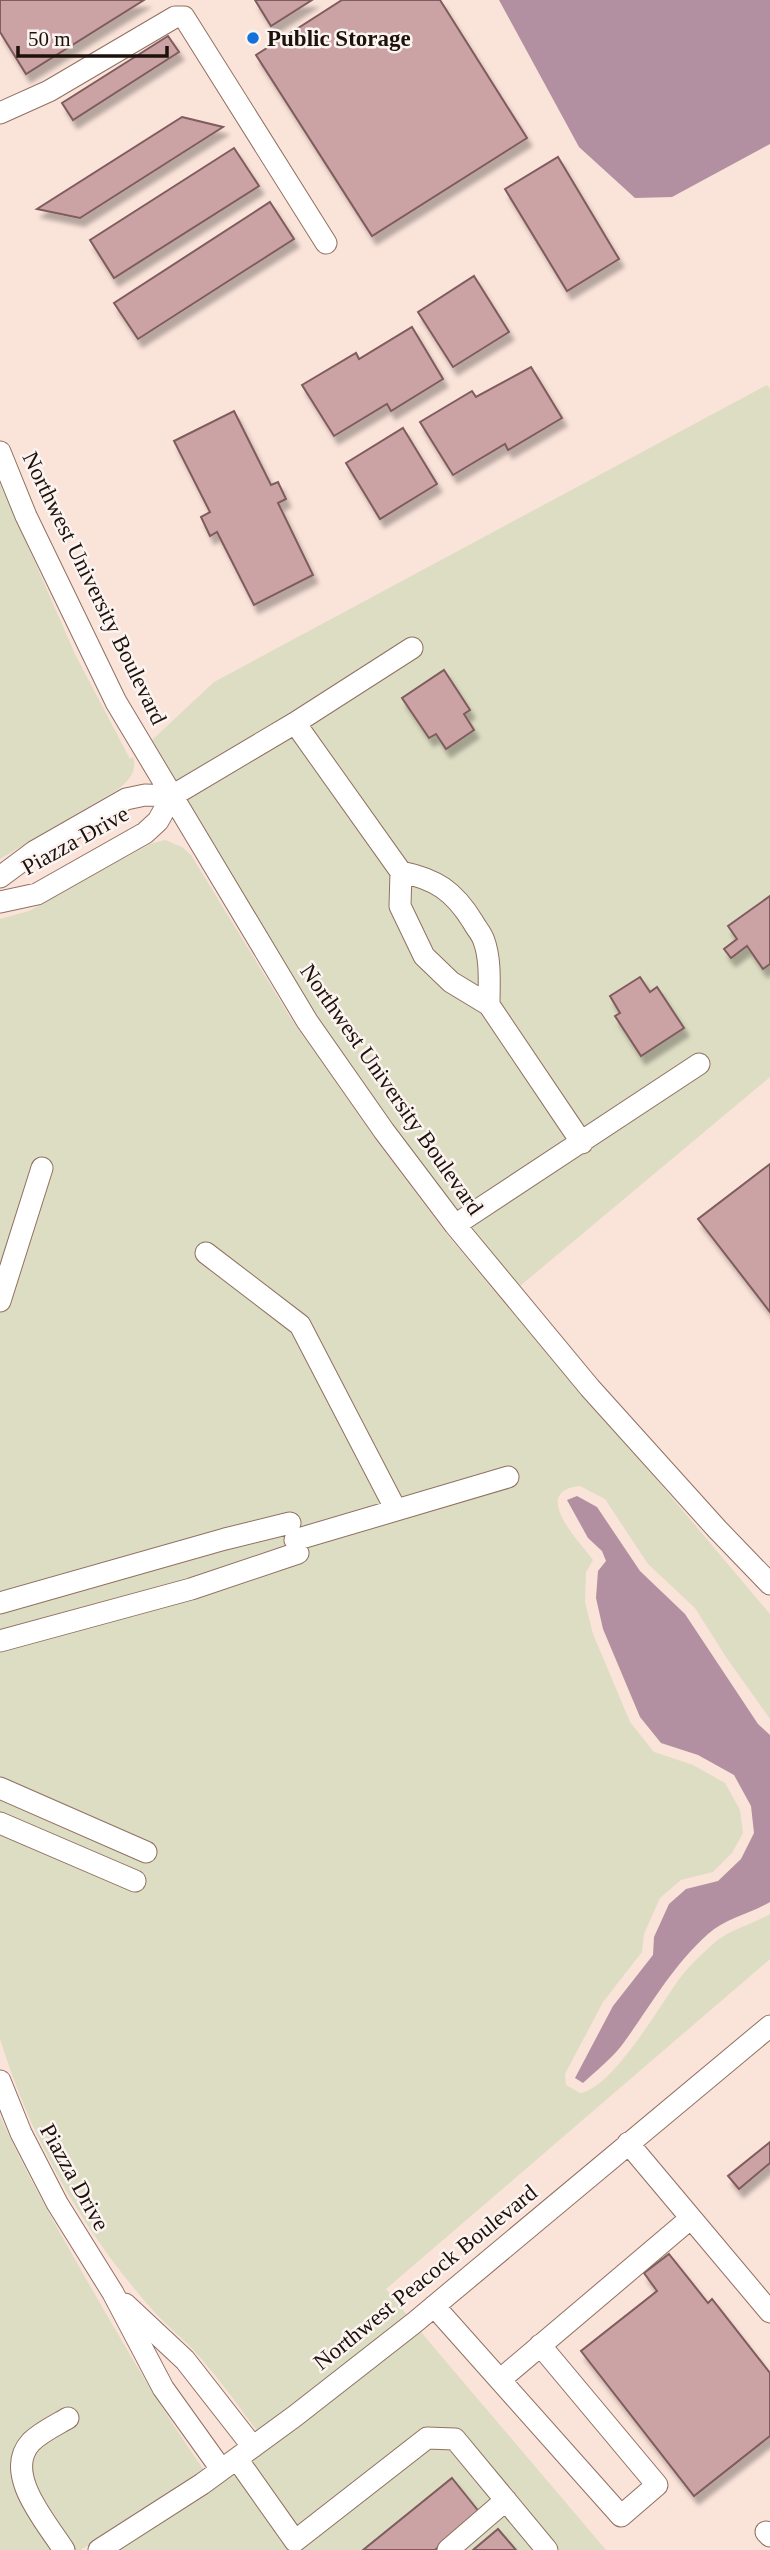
<svg xmlns="http://www.w3.org/2000/svg" width="770" height="2550" font-family="'Times New Roman',serif">
<style>
.green{fill:#ddddc3}
.water{fill:#b290a1}
.building{fill:#cca3a4;stroke:#7f5b5d;stroke-width:2;filter:url(#shadow)}
.lines{fill:none;stroke-linecap:round;stroke-linejoin:round}
.minor-casing{stroke:#917061;stroke-width:23}
.minor{stroke:#fff;stroke-width:21}
.poi-dot{fill:#1571da;stroke:#fcf4f1;stroke-width:2.5}
.labels{text-anchor:middle;stroke-width:5;stroke-linejoin:round;paint-order:stroke}
.poi-label{font-size:23px;font-weight:bold;fill:#1d110b;stroke:#fcf4f1;text-anchor:start}
.street-label{font-size:23px;fill:#1d110b;stroke:#fcf4f1}
</style>
<defs>
<filter id="shadow"><feDropShadow dx="4.5" dy="8" stdDeviation="2" flood-color="#0004"/></filter>
</defs>
<rect width="100%" height="100%" fill="#fae3d9"/>
<path class="green" d="M 767,385 L 770,389 L 770,1077 L 520,1286 C 447,1198 377,1108 315,1013 C 270,944 229,873 186,803 L 188,801 L 180,792 L 151,741 L 214,682 Z
M 0,482 L 75,654 L 130,759 L 133,757 C 138,772 128,781 117,790 L 0,859 Z
M 165,840 L 182,847 L 191,855 L 290,1017 L 374,1137 L 445,1232 L 581,1395 L 646,1467 L 770,1614 L 770,1719 L 726,1657 L 695,1608 L 648,1564 L 605,1499 L 580,1486 C 529,1491 580,1542 593,1560 L 586,1572 L 585,1602 L 593,1634 L 630,1722 L 654,1752 L 693,1765 L 725,1783 L 740,1810 L 743,1833 L 732,1853 L 713,1872 L 681,1880 L 660,1898 L 644,1934 L 642,1952 L 603,2002 L 565,2074 L 566,2085 L 580,2093 C 614,2088 662,2001 683,1974 C 692,1963 703,1953 713,1944 C 730,1929 752,1925 770,1914 L 770,1959 L 386,2289 L 407,2315 L 257,2431 C 238,2405 219,2379 198,2355 C 183,2338 164,2324 149,2306 C 80,2226 32,2141 0,2039 L 0,919 L 29,911 L 150,844 Z
M 0,2116 C 25,2172 55,2224 85,2277 C 124,2345 159,2406 204,2470 L 81,2550 L 0,2550 Z
M 420,2331 L 606,2550 L 119,2550 L 208,2493 Z"/>
<path class="water" d="M 499,0 L 770,0 L 770,144 L 672,197 L 635,198 L 579,147 Z
M 577,1496 L 597,1507 L 640,1571 L 685,1614 L 758,1724 L 770,1735 L 770,1902 C 750,1914 726,1918 708,1934 C 672,1966 650,2007 622,2045 C 611,2059 596,2071 583,2083 L 575,2078 L 613,2006 L 653,1955 L 654,1937 L 669,1904 L 686,1889 L 718,1881 L 741,1859 L 754,1833 L 751,1806 L 734,1775 L 698,1755 L 661,1743 L 640,1717 L 603,1629 L 596,1598 L 598,1571 L 606,1561 L 602,1551 L 588,1538 L 567,1500 Z"/>
<path class="building" d="M 0,0 L 144,0 L 26,74 L 0,32 Z
M 255,0 L 312,0 L 271,26 Z
M 342,0 L 440,0 L 527,138 L 372,236 L 256,55 Z
M 168,36 L 179,52 L 73,120 L 62,103 Z
M 182,117 L 223,127 L 80,218 L 37,209 Z
M 234,148 L 259,186 L 114,278 L 90,240 Z
M 558,157 L 619,259 L 567,291 L 505,189 Z
M 270,202 L 294,239 L 138,339 L 114,303 Z
M 474,276 L 509,332 L 453,367 L 418,312 Z
M 412,327 L 443,379 L 391,411 L 387,404 L 334,436 L 302,385 L 356,353 L 359,359 Z
M 531,367 L 562,418 L 508,450 L 505,444 L 453,475 L 420,422 L 472,391 L 476,397 Z
M 234,411 L 271,485 L 278,482 L 286,499 L 278,503 L 313,575 L 254,605 L 217,532 L 210,536 L 201,517 L 210,512 L 174,441 Z
M 403,428 L 437,484 L 380,519 L 346,463 Z
M 444,670 L 470,710 L 464,714 L 474,730 L 446,749 L 436,734 L 429,738 L 402,698 Z
M 770,896 L 770,964 L 763,969 L 747,946 L 731,958 L 724,949 L 737,939 L 728,926 Z
M 640,977 L 650,992 L 657,987 L 684,1028 L 641,1056 L 615,1016 L 620,1013 L 610,996 Z
M 770,1164 L 770,1312 L 698,1219 Z
M 770,2142 L 770,2163 L 739,2189 L 728,2176 Z
M 669,2254 L 708,2303 L 712,2299 L 770,2373 L 770,2436 L 694,2496 L 581,2351 L 657,2291 L 644,2273 Z
M 452,2478 L 480,2513 L 435,2550 L 363,2550 Z
M 498,2529 L 516,2550 L 473,2550 Z"/>
<g class="lines">
<g class="minor-casing">
<path id="minor" d="M 0,113 L 49,91 L 175,17 L 184,17 L 326,243
M 0,452 L 26,516 L 116,702 L 307,1021 L 384,1131 L 455,1225 L 590,1388 L 717,1529 L 770,1584
M 295,723 L 401,872
M 0,877 L 35,851 L 126,799 L 145,795 L 172,796
M 0,902 L 37,894 L 145,833 L 158,821 L 172,796 L 295,723 L 412,648
M 489,1005 C 489,985 491,960 484,941 C 482,934 476,928 473,922 C 454,891 436,879 401,872 L 400,906 L 424,956 L 451,982 L 489,1005 L 582,1143
M 455,1225 L 699,1064
M 206,1253 L 300,1325 L 396,1510
M 0,1301 L 42,1168
M 295,1540 L 508,1477
M 0,1603 L 225,1539 L 290,1523
M 0,1641 L 191,1589 L 298,1553
M 0,1788 L 146,1852
M 0,1823 L 135,1881
M 0,2081 L 21,2133 L 57,2203 L 113,2293 L 163,2388 L 221,2469
M 691,2218 L 770,2312
M 125,2304 L 185,2360 L 253,2447
M 434,2306 L 621,2516 L 657,2485 L 540,2345
M 501,2379 L 691,2218 L 628,2143
M 237,2459 L 295,2541 L 427,2438 L 455,2439 L 547,2550
M 766,2532 L 770,2536
M 64,2550 C 47,2523 2,2473 31,2442 C 41,2432 56,2425 68,2418
M 99,2550 L 202,2484 L 295,2416 L 414,2323 L 770,2026
M 448,2550 L 506,2500"/>
</g>
<use href="#minor" class="minor"/>
</g>
<circle class="poi-dot" cx="253" cy="38" r="7"/>
<g class="labels">
<g class="poi-label">
<text x="267" y="46">Public Storage</text>
</g>
<g class="street-label">
<text transform="translate(95 588) rotate(64)" y="8">Northwest University Boulevard</text>
<text transform="translate(75 840) rotate(-29)" y="8">Piazza Drive</text>
<text transform="translate(392 1089) rotate(55)" y="8">Northwest University Boulevard</text>
<text transform="translate(75 2177) rotate(61)" y="8">Piazza Drive</text>
<text transform="translate(425 2277) rotate(-39)" y="8">Northwest Peacock Boulevard</text>
</g>
</g>
<path d="M18 46v10h149v-10" fill="none" stroke="#1d110b" stroke-width="3.5"/>
<text x="28" y="46" font-size="21" fill="#1d110b" stroke="#fcf4f1" stroke-width="5" paint-order="stroke">50 m</text>
</svg>
